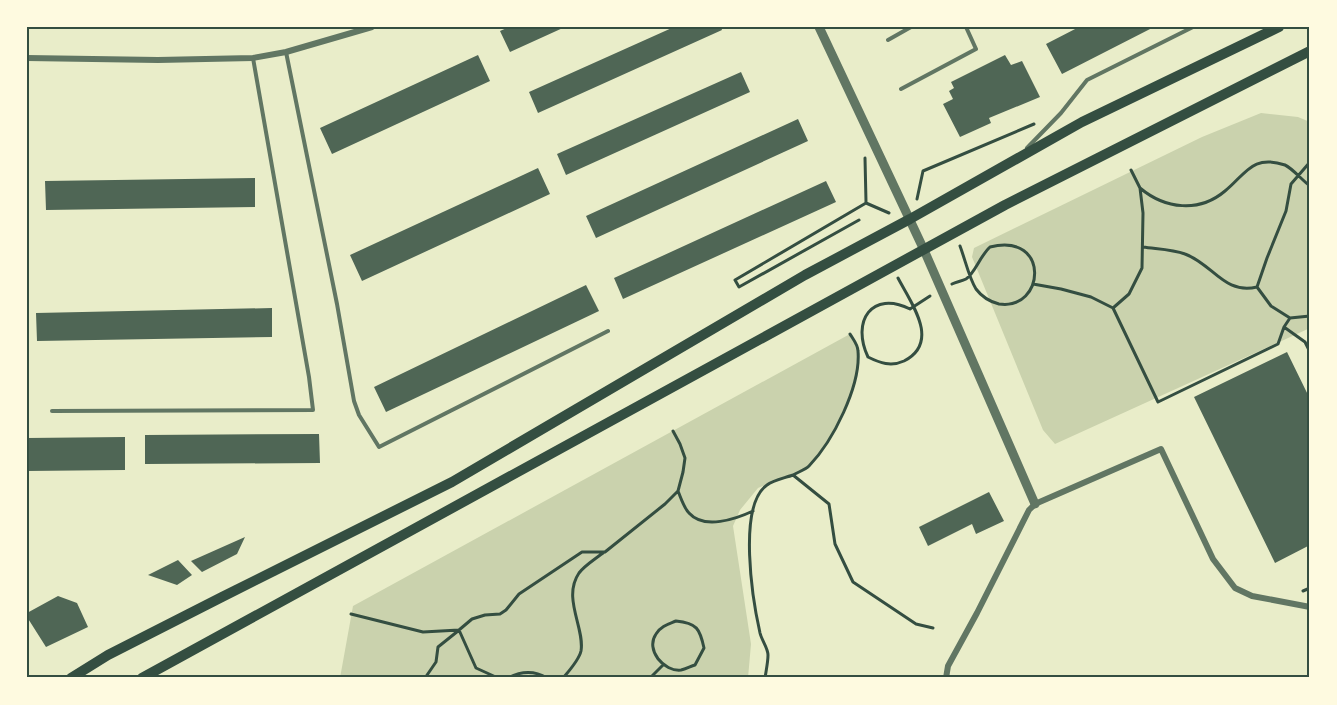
<svg xmlns="http://www.w3.org/2000/svg" width="1337" height="705" font-family="Barlow,sans-serif">
<style>
.green{fill:#cad2ad}
.building{fill:#4f6655}
.lines{fill:none;stroke-linecap:round;stroke-linejoin:round}
.path{stroke:#344e41;stroke-width:3}
.service{stroke:#617663;stroke-width:4}
.minor{stroke:#617663;stroke-width:6}
.tertiary{stroke:#617663;stroke-width:9}
.secondary{stroke:#344e41;stroke-width:10}
.neatline{fill:none;stroke:#344e41;stroke-width:2}
</style>
<rect width="100%" height="100%" fill="#e9edc9"/>
<path class="green" d="M 1261,113 L 1298,117 L 1310,122 L 1310,328 L 1055,444 L 1043,430 L 972,257 L 974,248 L 1202,137 Z
M 850,334 L 858,350 L 857,372 L 849,402 L 831,438 L 808,467 L 758,488 L 740,510 L 733,526 L 751,644 L 748,678 L 340,678 L 353,606 Z"/>
<path class="building" d="M 509,27 L 565,27 L 510,52 L 500,31 Z
M 674,27 L 721,27 L 722,30 L 538,113 L 529,92 Z
M 1079,27 L 1154,27 L 1062,74 L 1046,44 Z
M 478,55 L 490,81 L 332,154 L 320,128 Z
M 1005,55 L 1011,65 L 1022,61 L 1040,97 L 989,118 L 991,123 L 960,137 L 943,104 L 953,99 L 949,91 L 954,88 L 951,82 Z
M 741,72 L 750,92 L 566,175 L 557,154 Z
M 798,119 L 808,141 L 596,238 L 586,216 Z
M 538,168 L 550,194 L 362,281 L 350,255 Z
M 255,178 L 255,207 L 46,210 L 45,181 Z
M 826,181 L 836,202 L 623,299 L 614,278 Z
M 586,285 L 599,311 L 386,412 L 374,387 Z
M 272,308 L 272,337 L 37,341 L 36,313 Z
M 1287,352 L 1310,399 L 1310,545 L 1275,563 L 1194,397 Z
M 319,434 L 320,463 L 145,464 L 145,435 Z
M 125,437 L 125,470 L 27,471 L 27,438 Z
M 989,492 L 1004,521 L 976,534 L 972,524 L 928,546 L 919,527 Z
M 245,537 L 237,554 L 202,572 L 191,561 Z
M 178,560 L 192,575 L 177,585 L 148,575 Z
M 58,596 L 77,603 L 88,627 L 46,647 L 27,617 L 27,613 Z"/>
<g class="lines">
<path class="path" d="M 865,158 L 866,202
M 1140,188 C 1165,209 1199,213 1225,191 C 1246,174 1252,154 1285,165 C 1292,168 1303,181 1310,186
M 917,199 L 923,171 L 1034,124
M 866,203 L 889,213
M 859,220 L 739,287 L 735,280 L 866,203
M 1143,247 C 1156,249 1172,249 1185,254 C 1213,264 1224,295 1257,287 L 1267,258 L 1286,211 L 1291,184 L 1310,162
M 898,278 C 911,303 941,342 904,361 C 891,367 880,363 868,357 C 851,321 872,290 910,309 L 930,296
M 952,284 C 956,282 962,281 966,279 C 975,273 980,256 990,247 C 1051,232 1045,311 999,304 C 991,302 982,297 976,289 C 969,278 965,259 960,246
M 1033,284 L 1061,289 L 1091,297 L 1113,308 L 1158,402 L 1278,344 L 1284,327 L 1290,318 L 1310,316
M 1257,287 L 1271,306 L 1290,318
M 1113,308 L 1129,294 L 1142,268 L 1143,213 L 1140,188 L 1131,170
M 1284,327 L 1305,342 L 1310,352
M 793,475 C 798,472 805,470 809,466 C 833,441 861,386 858,351 C 858,345 853,339 850,334
M 678,491 C 681,498 684,508 689,513 C 704,530 736,519 753,511
M 1303,591 L 1310,588
M 351,614 L 423,632 L 459,630
M 676,621 C 697,623 700,629 704,648 L 695,665 C 691,666 686,669 681,670 C 664,672 645,650 656,634 C 661,626 669,624 676,621 Z
M 425,678 L 436,662 L 438,647 L 458,631
M 498,678 L 476,668 L 459,630 L 472,619 L 485,615 L 500,614 L 506,610 L 519,594 L 582,552 L 605,552 L 665,504 L 678,491 L 683,472 L 685,458 L 680,444 L 673,431
M 508,678 C 521,671 534,670 547,678
M 563,678 C 569,671 579,660 581,651 C 585,628 562,598 579,573 C 585,565 597,558 604,552
M 650,678 L 663,665
M 765,678 C 766,671 768,662 768,655 C 768,648 762,641 760,633 C 753,602 737,506 767,485 C 773,480 785,478 793,475 L 829,504 L 835,544 L 853,582 L 916,624 L 933,628"/>
<path class="service" d="M 888,40 L 911,27
M 286,52 L 337,304 L 354,401 L 359,415 L 379,447 L 608,331
M 901,89 L 976,49 L 966,27
M 1027,148 L 1061,113 L 1087,80 L 1193,27
M 52,411 L 313,410 L 309,377 L 253,58"/>
<path class="minor" d="M 27,58 L 158,60 L 253,58 L 286,52 L 372,27
M 946,678 L 948,666 L 977,613 L 1029,510 L 1035,504 L 1161,449 L 1213,559 L 1235,588 L 1252,596 L 1310,607"/>
<path class="tertiary" d="M 819,27 L 924,250 L 1035,504"/>
<path class="secondary" d="M 71,678 L 108,655 L 222,597 L 452,482 L 805,275 L 910,219 L 1082,122 L 1279,27
M 142,678 L 1005,205 L 1310,51"/>
</g>
<rect width="1337" height="705" fill="none" stroke="#fefae0" stroke-width="57"/>
<rect x="28" y="28" width="1280" height="648" class="neatline"/>
</svg>
